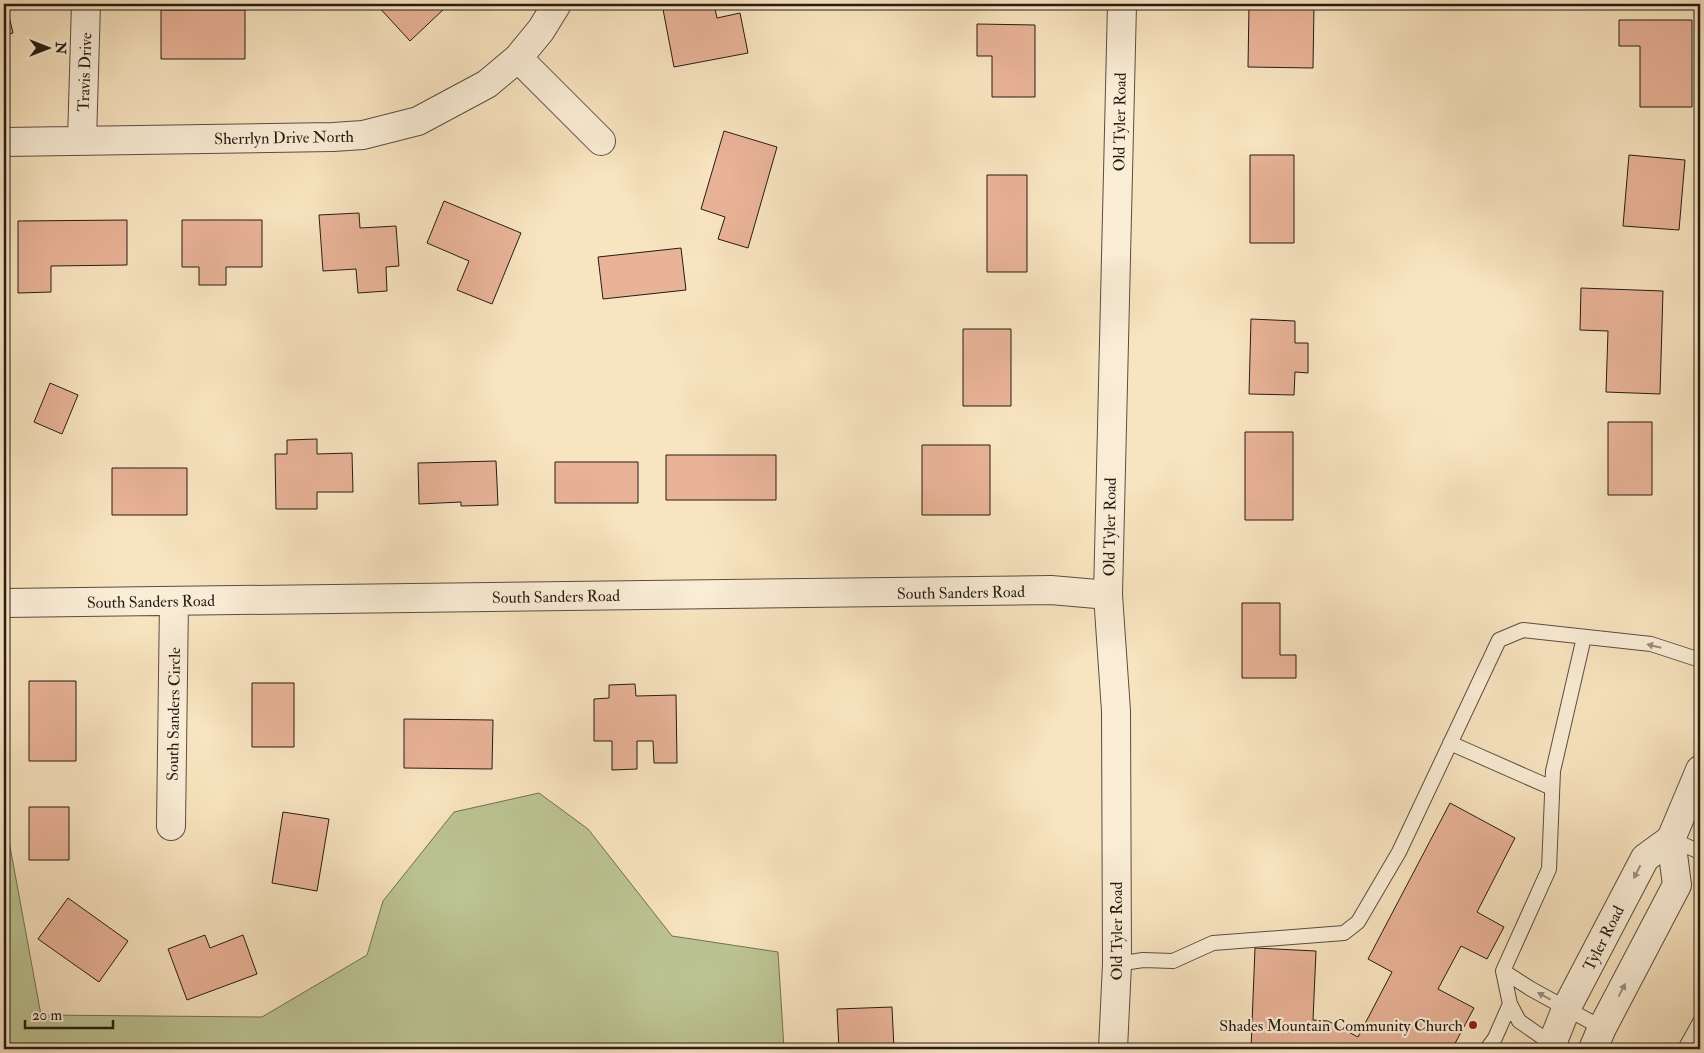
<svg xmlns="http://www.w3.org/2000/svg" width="1704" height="1053" font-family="'IM FELL Double Pica',serif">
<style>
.green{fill:#bcc493;stroke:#717054}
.building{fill:#e9b398;stroke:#261c15}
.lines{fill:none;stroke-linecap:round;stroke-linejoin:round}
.service-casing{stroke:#5a4e40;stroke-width:16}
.minor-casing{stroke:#5a4e40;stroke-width:30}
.tertiary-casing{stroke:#5a4e40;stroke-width:30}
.service{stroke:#faedd6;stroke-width:14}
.minor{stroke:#faedd6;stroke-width:28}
.tertiary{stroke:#faedd6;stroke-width:28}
.oneway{fill:#9b8f7f}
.poi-dot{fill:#8f2418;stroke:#faedd6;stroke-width:2}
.labels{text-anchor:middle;stroke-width:4.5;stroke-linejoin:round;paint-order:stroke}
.street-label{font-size:16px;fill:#261c15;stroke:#faedd6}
.poi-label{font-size:16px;fill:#261c15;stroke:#faedd6;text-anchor:end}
</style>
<rect width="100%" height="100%" fill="#f8e4c0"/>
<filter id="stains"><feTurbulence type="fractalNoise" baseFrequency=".004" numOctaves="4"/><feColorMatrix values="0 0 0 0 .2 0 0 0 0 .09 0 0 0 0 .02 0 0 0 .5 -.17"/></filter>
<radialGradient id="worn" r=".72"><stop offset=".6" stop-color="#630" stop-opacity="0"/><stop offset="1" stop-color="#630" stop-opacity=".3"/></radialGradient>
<path class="green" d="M 539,793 L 588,829 L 672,936 L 778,952 L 784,1049 L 4,1049 L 4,814 L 41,1015 L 262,1017 L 367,955 L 383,901 L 454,812 Z"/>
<path class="building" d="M 4,4 L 6,4 L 13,33 L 4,35 Z
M 376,4 L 441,4 L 445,8 L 410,41 Z
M 662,4 L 714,4 L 717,18 L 740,13 L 748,53 L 674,67 Z
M 1249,4 L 1314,4 L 1313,68 L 1248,67 Z
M 161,10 L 245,10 L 245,59 L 161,59 Z
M 1619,20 L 1692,20 L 1692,107 L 1640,107 L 1640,46 L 1619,46 Z
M 977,24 L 1035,25 L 1035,97 L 992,97 L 992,56 L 977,56 Z
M 724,131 L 777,147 L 748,248 L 718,239 L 725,217 L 701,209 Z
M 1250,155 L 1294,155 L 1294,243 L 1250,243 Z
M 1629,155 L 1685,160 L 1679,230 L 1623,226 Z
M 987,175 L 1027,175 L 1027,272 L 987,272 Z
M 444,201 L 521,233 L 492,304 L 457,290 L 469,261 L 427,243 Z
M 359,213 L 360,228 L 396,226 L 399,266 L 386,267 L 387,291 L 358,293 L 356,269 L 323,271 L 319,215 Z
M 127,220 L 127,265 L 51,266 L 51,292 L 18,293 L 18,221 Z
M 182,220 L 262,220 L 262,267 L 226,267 L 226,285 L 199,285 L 199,267 L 182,267 Z
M 681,248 L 686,290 L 603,299 L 598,257 Z
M 1581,288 L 1663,291 L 1660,394 L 1606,392 L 1608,331 L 1580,330 Z
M 1251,319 L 1295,321 L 1295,343 L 1308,343 L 1308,373 L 1295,372 L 1294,395 L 1249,394 Z
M 963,329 L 1011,329 L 1011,406 L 963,406 Z
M 50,383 L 78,395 L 62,434 L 34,422 Z
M 1608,422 L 1652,422 L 1652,495 L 1608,495 Z
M 1245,432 L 1293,432 L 1293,520 L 1245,520 Z
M 317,439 L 317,454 L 352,453 L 353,492 L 317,492 L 317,509 L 276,509 L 275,454 L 287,454 L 287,440 Z
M 922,445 L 990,445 L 990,515 L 922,515 Z
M 666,455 L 776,455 L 776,500 L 666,500 Z
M 496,461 L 498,505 L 461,506 L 461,502 L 419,504 L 418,463 Z
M 555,462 L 638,462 L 638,503 L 555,503 Z
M 112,468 L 187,468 L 187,515 L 112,515 Z
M 1242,603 L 1280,603 L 1280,655 L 1296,655 L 1296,678 L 1242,678 Z
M 29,681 L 76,681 L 76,761 L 29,761 Z
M 252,683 L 294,683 L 294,747 L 252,747 Z
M 635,684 L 636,696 L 676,695 L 677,763 L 654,763 L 653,741 L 637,741 L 637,769 L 612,770 L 612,741 L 594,741 L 594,699 L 609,698 L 609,685 Z
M 404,719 L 493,720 L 492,769 L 404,768 Z
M 1450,803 L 1515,838 L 1477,912 L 1504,927 L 1487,959 L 1461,946 L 1438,989 L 1474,1008 L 1452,1049 L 1251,1049 L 1255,948 L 1316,951 L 1313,1020 L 1328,1021 L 1358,1037 L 1392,972 L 1368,959 Z
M 29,807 L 69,807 L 69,860 L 29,860 Z
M 283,812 L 329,819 L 317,891 L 272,883 Z
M 68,898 L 128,941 L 99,982 L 38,939 Z
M 205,935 L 210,948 L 243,935 L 257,974 L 187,1000 L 168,949 Z
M 892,1007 L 894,1049 L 839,1049 L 837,1009 Z"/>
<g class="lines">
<g class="service-casing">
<path id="service" d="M 1450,743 L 1552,788
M 1671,839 L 1700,852
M 1117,964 L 1143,960 L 1173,961 L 1213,943 L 1344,933 L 1358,922 L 1399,852 L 1499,640 L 1523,630 L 1651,644 L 1700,660
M 1503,971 L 1549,869 L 1553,771 L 1584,637
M 1555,1046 L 1519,1021 L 1510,1004 L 1503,971 L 1531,989 L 1602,1028
M 1487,1049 L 1495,1038 L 1510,1004
M 1685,1049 L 1700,1022"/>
</g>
<g class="minor-casing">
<path id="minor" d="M 518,58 L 601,141
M 82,140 L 86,4
M 4,142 L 333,137 L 363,135 L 418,121 L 487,84 L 518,58 L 541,30 L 557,4
M 4,603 L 1051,590 L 1108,595
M 171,826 L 174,601
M 1113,1049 L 1117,964 L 1116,711 L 1108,595 L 1122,4"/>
</g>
<g class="tertiary-casing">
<path id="tertiary" d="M 1550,1049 L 1566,1009 L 1645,858 L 1671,839 L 1700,770
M 1593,1049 L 1602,1028 L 1677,885 L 1671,839"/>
</g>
<use href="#service" class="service"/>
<use href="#minor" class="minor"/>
<use href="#tertiary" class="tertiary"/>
</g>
<defs><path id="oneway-solid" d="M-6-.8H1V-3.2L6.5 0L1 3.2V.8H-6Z" transform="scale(1.25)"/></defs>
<g class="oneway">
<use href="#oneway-solid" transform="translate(1654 646) rotate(-166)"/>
<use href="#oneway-solid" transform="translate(1637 872) rotate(117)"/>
<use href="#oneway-solid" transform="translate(1622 990) rotate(-62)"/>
<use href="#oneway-solid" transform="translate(1544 996) rotate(-151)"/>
</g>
<circle class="poi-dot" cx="1473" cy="1025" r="5"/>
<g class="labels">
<g class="street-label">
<text transform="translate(84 72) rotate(-88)" y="6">Travis Drive</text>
<text transform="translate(1119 122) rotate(-89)" y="6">Old Tyler Road</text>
<text transform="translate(284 137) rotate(-1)" y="6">Sherrlyn Drive North</text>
<text transform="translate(1109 527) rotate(-89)" y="6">Old Tyler Road</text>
<text transform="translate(961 592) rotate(-1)" y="6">South Sanders Road</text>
<text transform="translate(556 596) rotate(-1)" y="6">South Sanders Road</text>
<text transform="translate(151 601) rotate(-1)" y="6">South Sanders Road</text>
<text transform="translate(173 714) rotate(-89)" y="6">South Sanders Circle</text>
<text transform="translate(1116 931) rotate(-90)" y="6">Old Tyler Road</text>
<text transform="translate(1603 938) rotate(-63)" y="6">Tyler Road</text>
</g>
<g class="poi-label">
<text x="1463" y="1031">Shades Mountain Community Church</text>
</g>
</g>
<rect width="1704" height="1053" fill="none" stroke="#f8e4c0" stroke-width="20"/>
<rect x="5" y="5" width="1694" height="1043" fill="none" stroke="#261c15" stroke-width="2.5"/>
<rect x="10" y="10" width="1684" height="1033" fill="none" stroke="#261c15"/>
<g transform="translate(48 48) rotate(90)" stroke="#faedd6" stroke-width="4" paint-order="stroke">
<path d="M0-4L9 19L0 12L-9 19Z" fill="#261c15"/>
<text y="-8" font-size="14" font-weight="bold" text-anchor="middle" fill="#261c15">N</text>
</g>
<path d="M25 1020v8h88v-8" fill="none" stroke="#261c15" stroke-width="2.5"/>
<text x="32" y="1020" font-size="15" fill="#261c15" stroke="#faedd6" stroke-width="4" paint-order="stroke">20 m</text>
<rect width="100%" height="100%" filter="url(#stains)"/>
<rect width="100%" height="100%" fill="url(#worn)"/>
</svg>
